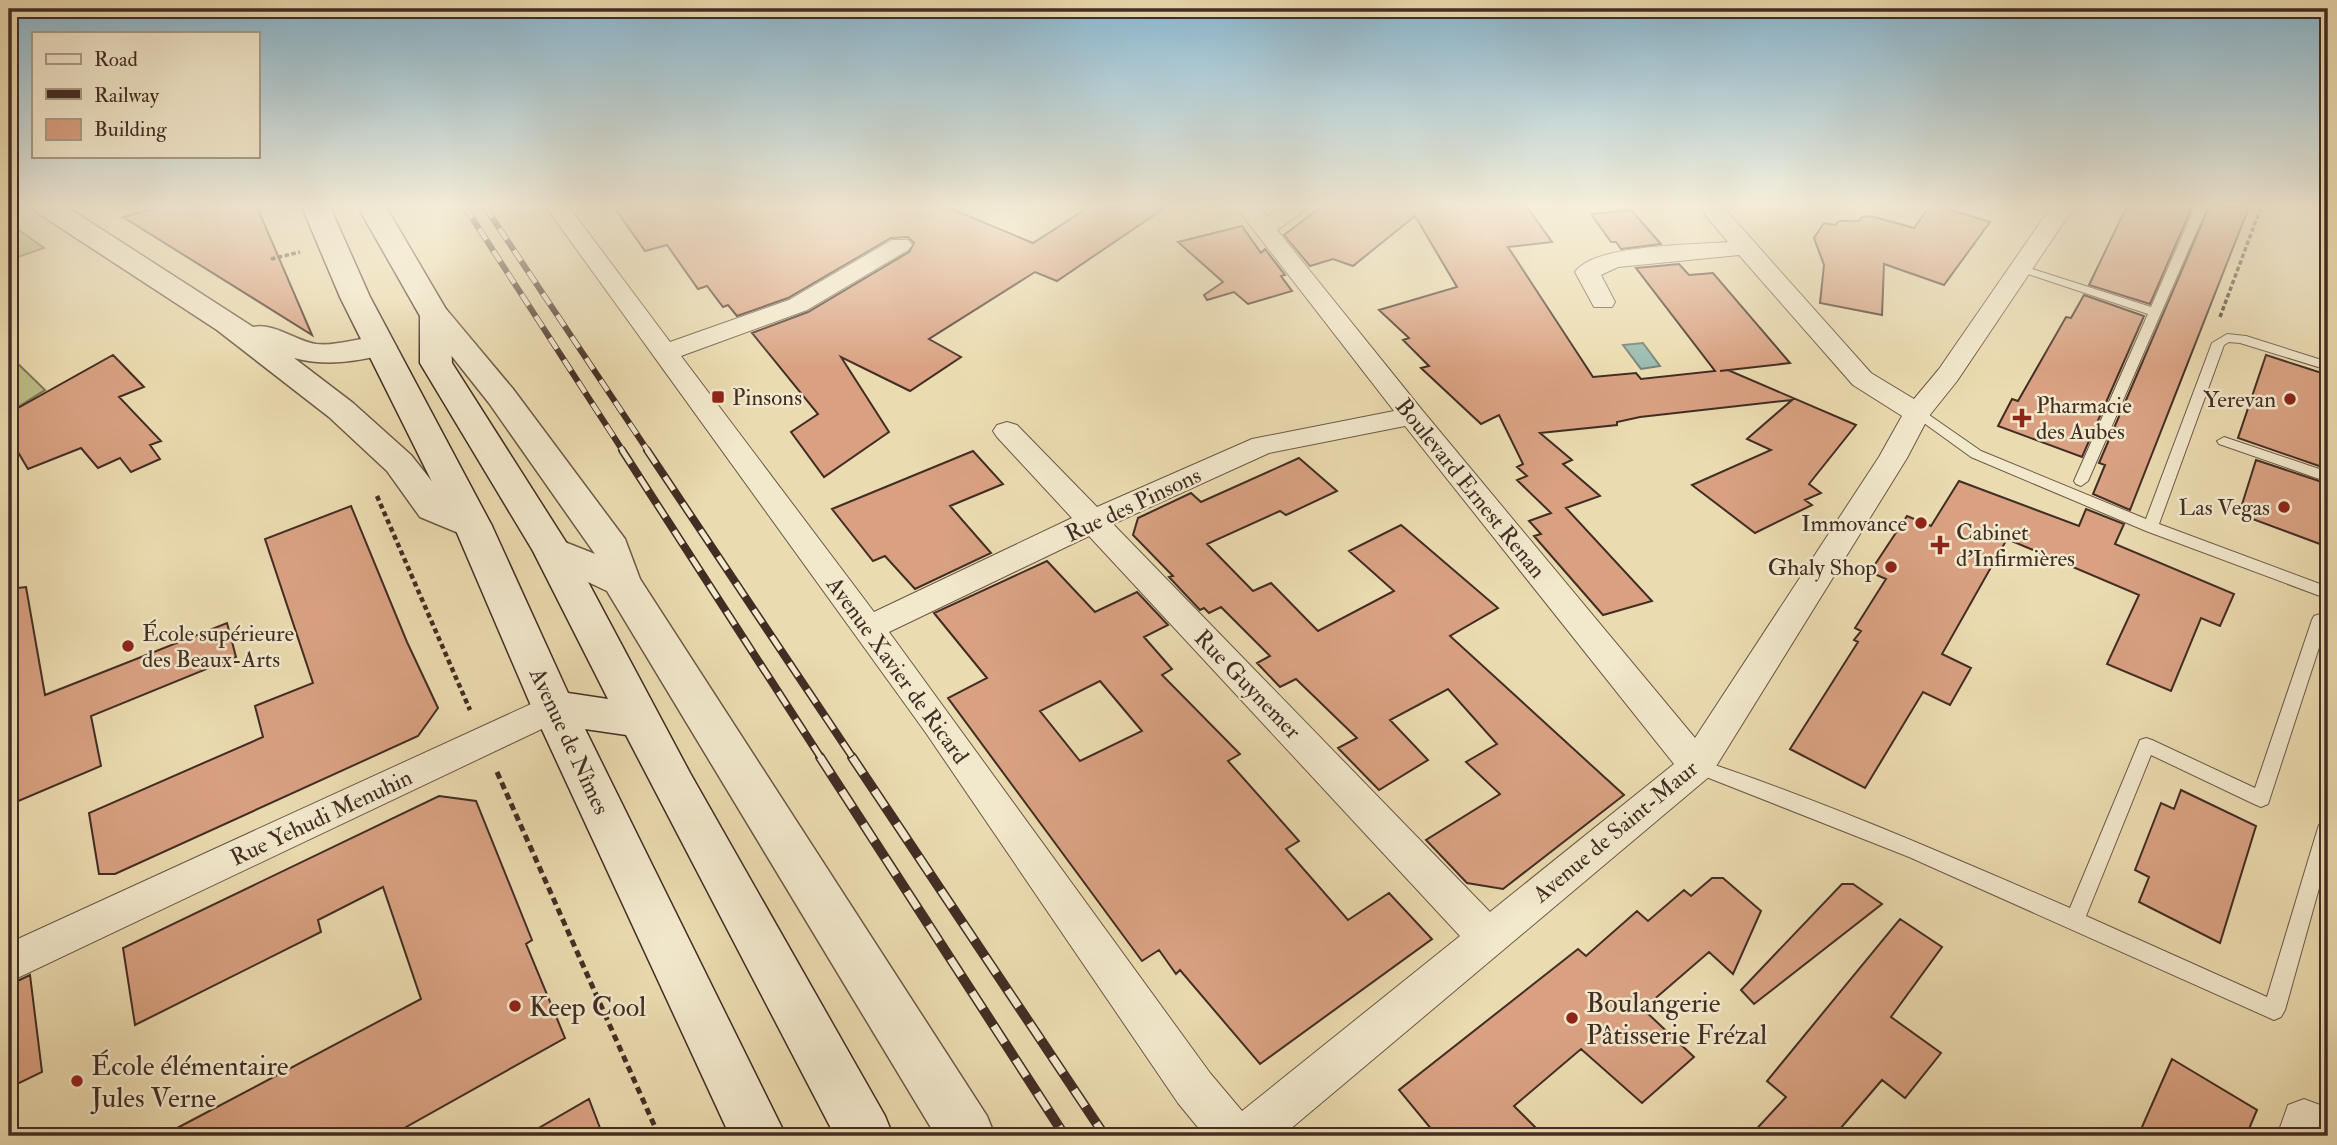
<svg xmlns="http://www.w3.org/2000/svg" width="2337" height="1145" font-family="'IM FELL Double Pica',serif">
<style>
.green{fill:#bdbe87;stroke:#807656;stroke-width:2}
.water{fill:#98bbae;stroke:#768277;stroke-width:2}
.building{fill:#d9a182;stroke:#422d24;stroke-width:2;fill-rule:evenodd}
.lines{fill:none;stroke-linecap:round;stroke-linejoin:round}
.service-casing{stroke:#6c5847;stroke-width:2}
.minor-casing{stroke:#6c5847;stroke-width:2}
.tertiary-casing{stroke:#6c5847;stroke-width:3}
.secondary-casing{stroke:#422d24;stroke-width:3}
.path-far2{stroke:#422d24;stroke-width:3.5;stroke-dasharray:4.5 2.5;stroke-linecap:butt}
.path-far1{stroke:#422d24;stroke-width:4.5;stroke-dasharray:5 3.5;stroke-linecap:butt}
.path{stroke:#422d24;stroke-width:5;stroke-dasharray:7 4.5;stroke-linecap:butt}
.service{fill:#f2e8cc;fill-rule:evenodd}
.minor{fill:#f2e8cc;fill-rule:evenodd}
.tertiary{fill:#f2e8cc;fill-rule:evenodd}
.secondary{fill:#f2e8cc;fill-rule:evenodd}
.rail-far2-casing{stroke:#422d24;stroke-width:6}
.rail-far1-casing{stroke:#422d24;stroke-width:8}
.rail-casing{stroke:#422d24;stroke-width:10}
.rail-far2{stroke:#f2e8cc;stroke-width:4.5;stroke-dasharray:13;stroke-linecap:butt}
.rail-far1{stroke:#f2e8cc;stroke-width:5;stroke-dasharray:16;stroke-linecap:butt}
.rail{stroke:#f2e8cc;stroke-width:7;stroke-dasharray:20;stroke-linecap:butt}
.poi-dot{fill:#8f2418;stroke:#f2e8cc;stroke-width:2.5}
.labels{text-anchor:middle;stroke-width:5;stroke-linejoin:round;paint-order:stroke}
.poi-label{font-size:23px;fill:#422d24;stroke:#f2e8cc;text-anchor:start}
.street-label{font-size:23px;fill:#422d24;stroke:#f2e8cc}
.near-poi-label{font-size:28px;fill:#422d24;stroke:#f2e8cc;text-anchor:start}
</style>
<rect width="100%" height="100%" fill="#ebdbb0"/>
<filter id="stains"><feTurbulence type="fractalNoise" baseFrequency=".00286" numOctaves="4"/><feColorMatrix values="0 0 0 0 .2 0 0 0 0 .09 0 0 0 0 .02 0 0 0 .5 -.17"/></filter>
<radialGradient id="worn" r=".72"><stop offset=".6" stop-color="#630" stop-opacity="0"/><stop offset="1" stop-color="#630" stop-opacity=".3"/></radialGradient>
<path class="green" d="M 9,223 L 44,248 L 9,260 Z
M 9,355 L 45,390 L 13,410 L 9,410 Z"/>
<path class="water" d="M 1643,343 L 1660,366 L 1641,369 L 1623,345 Z"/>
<path class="building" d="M 158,207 L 257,207 L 312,335 L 123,217 Z
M 614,207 L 947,207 L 1033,243 L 1089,207 L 1166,207 L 1057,281 L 1035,272 L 929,339 L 961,357 L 910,391 L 841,357 L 889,432 L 824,477 L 791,432 L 818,414 L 752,333 L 808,312 L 909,252 L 914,243 L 908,237 L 891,238 L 788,298 L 737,316 L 728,305 L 723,307 L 707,286 L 698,289 L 667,245 L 645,251 Z
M 1321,207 L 1527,207 L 1552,242 L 1508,247 L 1593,377 L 1636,373 L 1641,379 L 1715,371 L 1636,268 L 1679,264 L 1689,275 L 1713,273 L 1790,363 L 1720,371 L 1728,370 L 1856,425 L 1809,484 L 1821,493 L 1805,500 L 1812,505 L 1755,533 L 1692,485 L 1771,450 L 1747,439 L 1792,400 L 1640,417 L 1617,422 L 1617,425 L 1540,433 L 1572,460 L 1563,464 L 1600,496 L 1566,508 L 1652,601 L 1603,615 L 1534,536 L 1541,534 L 1529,521 L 1551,513 L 1517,480 L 1527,476 L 1517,467 L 1523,464 L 1499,415 L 1481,424 L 1421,368 L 1429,366 L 1403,340 L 1409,338 L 1379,310 L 1457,287 L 1415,216 L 1353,266 L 1333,259 L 1310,266 L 1284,235 Z
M 1929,207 L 1942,207 L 1990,222 L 1944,285 L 1884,264 L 1882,315 L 1820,303 L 1824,265 L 1814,238 L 1824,223 L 1835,225 L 1839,221 L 1859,221 L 1862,217 L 1871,216 L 1914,228 Z
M 2131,207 L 2192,207 L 2150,304 L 2089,285 L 2125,210 Z
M 2209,207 L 2249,207 L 2130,510 L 2093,494 L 2105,465 L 2099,463 Z
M 1631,210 L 1661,244 L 1621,249 L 1616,242 L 1611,242 L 1591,214 Z
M 1242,226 L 1261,253 L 1265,249 L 1285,275 L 1281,276 L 1292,291 L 1248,304 L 1234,292 L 1207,300 L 1204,295 L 1223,282 L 1178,242 Z
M 2084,295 L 2144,316 L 2082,457 L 1998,426 L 2012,399 L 2018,401 L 2066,317 L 2071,318 Z
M 113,355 L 144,387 L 119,397 L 161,441 L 150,445 L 160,459 L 131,472 L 120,458 L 98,468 L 81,448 L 28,469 L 9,437 L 9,413 Z
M 2266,355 L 2328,375 L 2328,469 L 2238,438 Z
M 973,451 L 1003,484 L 950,506 L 991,553 L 915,589 L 885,556 L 873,561 L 832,509 Z
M 1299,458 L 1337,491 L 1286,515 L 1280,511 L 1207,544 L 1253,591 L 1271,583 L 1318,631 L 1394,591 L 1349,551 L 1401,525 L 1498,608 L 1450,636 L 1624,795 L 1503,889 L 1467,883 L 1426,840 L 1500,794 L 1466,762 L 1497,744 L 1448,689 L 1390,720 L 1428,760 L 1379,790 L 1338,748 L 1357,738 L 1296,679 L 1280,687 L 1257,663 L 1270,656 L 1221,607 L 1209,613 L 1204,608 L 1200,610 L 1169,577 L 1173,576 L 1133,535 L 1138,518 L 1191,493 L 1201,502 Z
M 2256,460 L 2328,484 L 2328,547 L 2239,514 Z
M 1959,481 L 2079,526 L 2086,509 L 2124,524 L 2115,544 L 2234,594 L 2220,626 L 2201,618 L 2171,691 L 2107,664 L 2139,595 L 2007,539 L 1942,654 L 1971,668 L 1950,705 L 1923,692 L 1865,788 L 1790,749 L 1858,642 L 1854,640 L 1861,631 L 1855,628 L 1886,579 L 1870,572 L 1907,516 L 1931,526 Z
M 351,506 L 407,642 L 438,708 L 418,736 L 115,874 L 99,874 L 89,813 L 263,737 L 255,706 L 313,683 L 265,539 Z
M 1047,561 L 1095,612 L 1137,592 L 1168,625 L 1144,637 L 1172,669 L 1162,675 L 1240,754 L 1228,761 L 1299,841 L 1286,849 L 1348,920 L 1389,893 L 1432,939 L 1260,1064 L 1180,970 L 1176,974 L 1159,950 L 1142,961 L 948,698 L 987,678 L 934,613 ZM 1100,681 L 1142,731 L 1080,761 L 1040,711 Z
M 26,587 L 45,695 L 227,623 L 236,657 L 91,716 L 101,766 L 9,805 L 9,589 Z
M 2181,790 L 2256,826 L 2220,943 L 2139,902 L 2149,877 L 2135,870 L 2161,803 L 2174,809 Z
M 439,796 L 476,801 L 532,940 L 526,944 L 565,1038 L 390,1136 L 162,1136 L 421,999 L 383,887 L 318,920 L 321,932 L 135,1025 L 123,948 Z
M 1712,878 L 1723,878 L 1761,911 L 1733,974 L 1709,952 L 1643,1009 L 1694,1057 L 1642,1103 L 1581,1049 L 1514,1106 L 1544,1136 L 1437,1136 L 1399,1090 L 1578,949 L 1586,956 L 1637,911 L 1648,921 L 1684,890 L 1691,896 Z
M 1842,884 L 1853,884 L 1882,904 L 1754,1004 L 1741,990 Z
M 1900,919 L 1942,947 L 1891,1017 L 1941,1053 L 1905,1098 L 1882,1080 L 1834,1136 L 1750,1136 L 1786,1097 L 1767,1081 Z
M 30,975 L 42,1072 L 9,1088 L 9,985 Z
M 2172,1059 L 2257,1110 L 2246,1136 L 2138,1136 Z
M 589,1099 L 603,1136 L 525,1136 Z"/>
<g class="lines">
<g class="service-casing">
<path id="service" d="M 2195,207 L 2207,207 L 2088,481 L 2081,486 L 2076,484 L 2074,481 L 2148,314 L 2016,270 L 2018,267 L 2026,267 L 2151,307 Z
M 2227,334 L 2246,336 L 2328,362 L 2328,370 L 2240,343 L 2229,342 L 2224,345 L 2159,524 L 2328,587 L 2328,599 L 2146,531 L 1971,457 L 1910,413 L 1912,410 L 1922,410 L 1981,451 L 2146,519 L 2212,343 Z
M 2224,437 L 2328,472 L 2328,482 L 2219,444 L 2217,441 Z
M 2320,614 L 2326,616 L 2328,620 L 2268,804 L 2261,807 L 2254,804 L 2151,755 L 2086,916 L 2267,997 L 2317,831 L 2319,825 L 2328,824 L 2328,856 L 2285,1010 L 2281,1017 L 2274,1020 L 1909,857 L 1691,771 L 1688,766 L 1691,761 L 1697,759 C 1824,801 1947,855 2070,908 L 2140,740 L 2146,738 L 2152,740 L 2255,788 L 2312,620 L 2314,616 Z"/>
</g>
<g class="minor-casing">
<path id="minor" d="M 546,207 L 569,207 L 670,342 L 789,300 L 892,240 L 908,240 L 912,245 L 908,250 L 807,310 L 681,356 L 874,612 L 1072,518 L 997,437 L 993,431 L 997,425 L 1007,422 L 1017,425 L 1097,507 L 1252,439 L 1394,411 L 1236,207 L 1259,207 L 1267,217 L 1283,207 L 1310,207 L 1277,230 L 1422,410 L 1695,738 L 1879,457 L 1902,416 L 1853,385 L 1739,255 L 1618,267 L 1601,275 L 1615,302 L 1612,307 L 1594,307 L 1575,272 C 1594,244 1695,245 1728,242 L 1699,207 L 1723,207 L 1871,373 L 1914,399 L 1939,369 L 2051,207 L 2074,207 L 1957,381 L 1929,416 L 1907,458 L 1710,776 L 1282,1136 L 1205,1136 L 1178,1103 L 926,733 ZM 1405,426 L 1674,764 L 1490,912 L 1113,524 L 1269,453 ZM 1089,536 L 1460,936 L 1242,1111 L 1210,1073 L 889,632 Z
M 553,694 L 565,698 L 570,708 L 565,718 L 9,982 L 9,943 Z
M 2304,1099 L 2320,1105 L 2326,1121 L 2323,1136 L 2277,1136 L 2288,1105 Z"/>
</g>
<g class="tertiary-casing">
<path id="tertiary" d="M 34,207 L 67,207 L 253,327 C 273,322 296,341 316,344 C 341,347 367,333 391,339 L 396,346 L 391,353 C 358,361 328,367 294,358 L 353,403 L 411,455 L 446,499 L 486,517 L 492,526 L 486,535 L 473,539 L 420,517 L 387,471 L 329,417 L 217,330 L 38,213 Z
M 435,307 L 446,309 L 513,389 L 625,539 L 640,579 L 987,1116 L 995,1136 L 936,1136 L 607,591 L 539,559 L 533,550 L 539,541 L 552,537 L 595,554 L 489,403 L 420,316 L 424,309 Z"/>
</g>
<g class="secondary-casing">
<path id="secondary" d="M 302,207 L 330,207 L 370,297 L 492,526 L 568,693 L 608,699 L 533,551 L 420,363 L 420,316 L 358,207 L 386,207 L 450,316 L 452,363 L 571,550 L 690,773 L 885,1116 L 893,1136 L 835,1136 L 626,735 L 585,729 L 786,1136 L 730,1136 L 532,708 L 454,526 L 340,297 Z"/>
</g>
<path class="path-far2" d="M 271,259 L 300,252
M 2220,317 L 2261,207"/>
<path class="path-far1" d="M 377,496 L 470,710"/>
<path class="path" d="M 497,772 L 659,1136"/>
<use href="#service" class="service"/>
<use href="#minor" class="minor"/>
<use href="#tertiary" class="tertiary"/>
<use href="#secondary" class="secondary"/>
<g class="rail-far2-casing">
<path id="rail-far2" d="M 465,207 L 623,451
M 485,207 L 648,451"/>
</g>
<g class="rail-far1-casing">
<path id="rail-far1" d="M 622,450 L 821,758
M 647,450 L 853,758"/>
</g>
<g class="rail-casing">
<path id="rail" d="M 820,757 L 1065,1136
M 852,757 L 1105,1136"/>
</g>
<use href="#rail-far2" class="rail-far2"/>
<use href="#rail-far1" class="rail-far1"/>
<use href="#rail" class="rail"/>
</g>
<linearGradient id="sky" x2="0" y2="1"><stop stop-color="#88b7d1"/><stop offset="0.56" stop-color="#f6efdb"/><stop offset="1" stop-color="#f6efdb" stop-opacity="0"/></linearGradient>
<rect width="2337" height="368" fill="url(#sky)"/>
<g class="poi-dot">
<rect x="711" y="390" width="14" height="14" rx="3.5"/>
<circle cx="2290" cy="399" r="7"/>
<path d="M2018.5 407.5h7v7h7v7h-7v7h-7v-7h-7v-7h7z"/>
<circle cx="2284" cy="507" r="7"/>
<circle cx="1921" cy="523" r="7"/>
<path d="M1936.5 534.5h7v7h7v7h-7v7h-7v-7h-7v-7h7z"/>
<circle cx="1891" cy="567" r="7"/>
<circle cx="128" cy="646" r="7"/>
<circle cx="515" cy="1006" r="7"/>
<circle cx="1572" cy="1018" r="7"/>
<circle cx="77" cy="1081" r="7"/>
</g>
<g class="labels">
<g class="poi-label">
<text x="732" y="405">Pinsons</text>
<text x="2276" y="407" text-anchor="end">Yerevan</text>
<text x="2036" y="413">Pharmacie<tspan x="2036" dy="26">des Aubes</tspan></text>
<text x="2270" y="515" text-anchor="end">Las Vegas</text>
<text x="1907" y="531" text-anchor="end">Immovance</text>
<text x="1956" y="540">Cabinet<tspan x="1956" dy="26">d'Infirmières</tspan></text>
<text x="1877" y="575" text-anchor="end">Ghaly Shop</text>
<text x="142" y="641">École supérieure<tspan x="142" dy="26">des Beaux-Arts</tspan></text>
</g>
<g class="street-label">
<text transform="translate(1471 488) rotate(51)" y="8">Boulevard Ernest Renan</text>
<text transform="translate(1133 504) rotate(-25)" y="8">Rue des Pinsons</text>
<text transform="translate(898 670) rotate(54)" y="8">Avenue Xavier de Ricard</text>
<text transform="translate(1248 684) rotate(46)" y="8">Rue Guynemer</text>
<text transform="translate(570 741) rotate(65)" y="8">Avenue de Nîmes</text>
<text transform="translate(321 817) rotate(-25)" y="8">Rue Yehudi Menuhin</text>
<text transform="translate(1615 831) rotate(-40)" y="8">Avenue de Saint-Maur</text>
</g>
<g class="near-poi-label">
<text x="1586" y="1012">Boulangerie<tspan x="1586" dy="32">Pâtisserie Frézal</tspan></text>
<text x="529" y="1016">Keep Cool</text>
<text x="91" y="1075">École élémentaire<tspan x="91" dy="32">Jules Verne</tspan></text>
</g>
</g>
<rect width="2337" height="1145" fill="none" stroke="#ebdbb0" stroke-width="35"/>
<rect x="10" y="10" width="2316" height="1124" fill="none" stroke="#422d24" stroke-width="3.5"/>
<rect x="18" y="18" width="2302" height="1110" fill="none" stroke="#422d24" stroke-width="2"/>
<rect x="32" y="32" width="228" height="126" fill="#f2e8cc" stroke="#ac9d89" stroke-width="2"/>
<rect x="46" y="54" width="35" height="10" fill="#f2e8cc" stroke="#ac9d89" stroke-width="2"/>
<text x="94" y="66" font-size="21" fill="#422d24">Road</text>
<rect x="46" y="89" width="35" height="10" fill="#422d24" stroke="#ac9d89" stroke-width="2"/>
<text x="94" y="102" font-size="21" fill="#422d24">Railway</text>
<rect x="46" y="119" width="35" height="21" fill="#d9a182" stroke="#ac9d89" stroke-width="2"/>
<text x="94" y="136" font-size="21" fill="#422d24">Building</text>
<rect width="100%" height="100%" filter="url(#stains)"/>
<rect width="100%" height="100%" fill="url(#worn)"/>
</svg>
